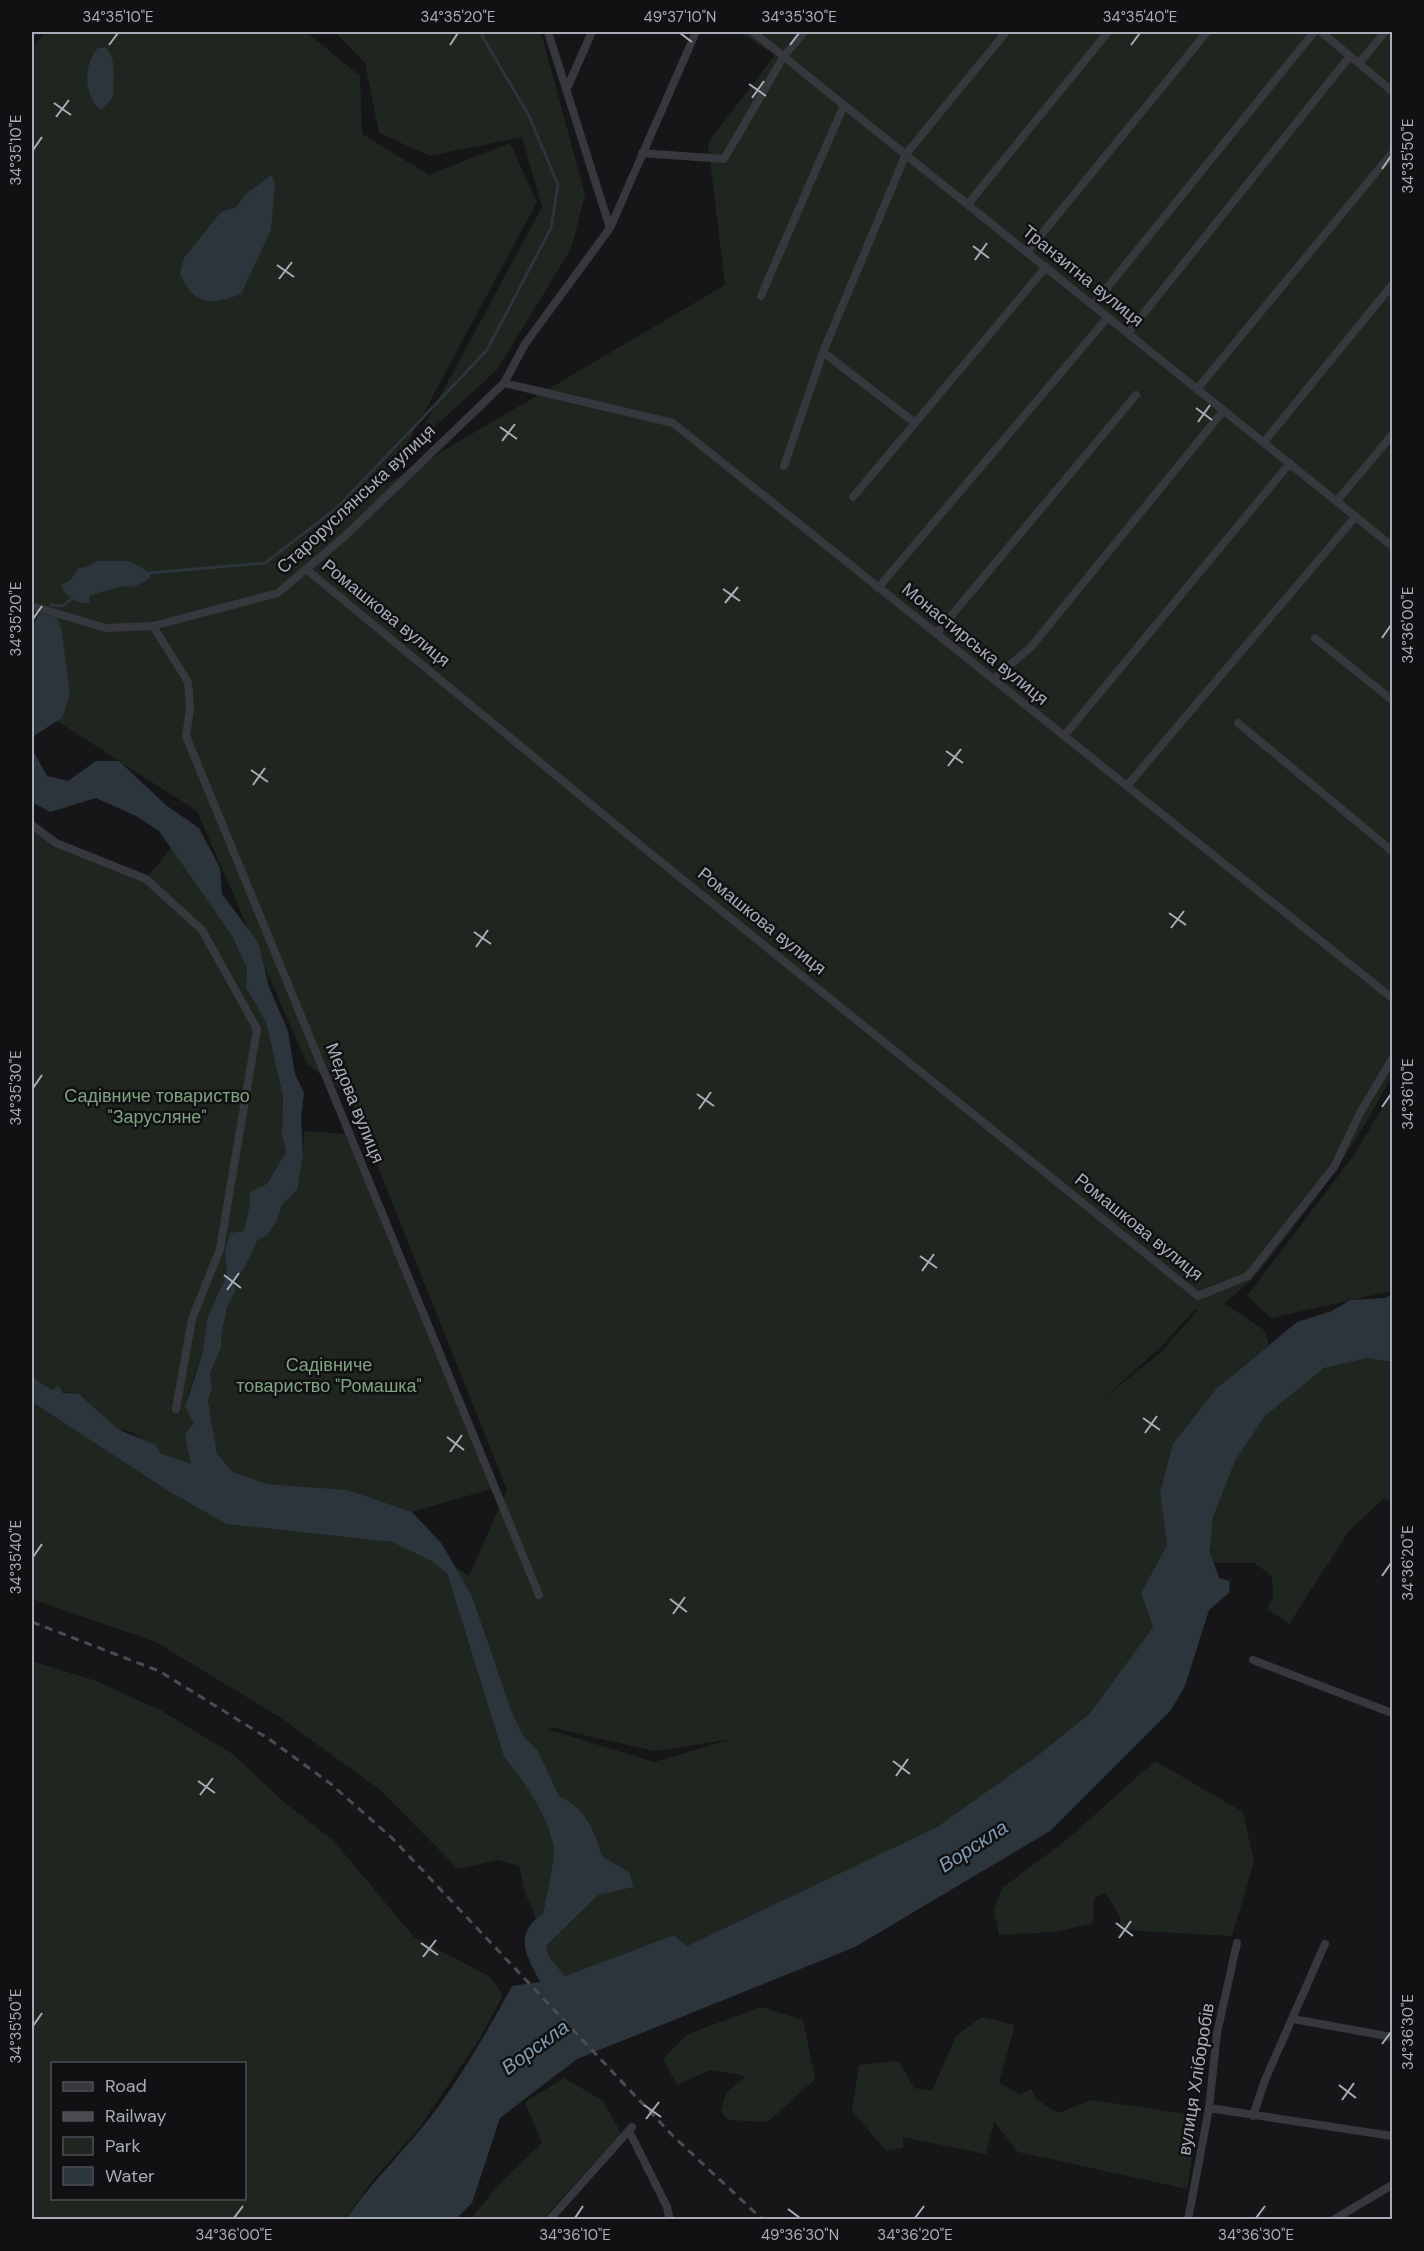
<svg xmlns="http://www.w3.org/2000/svg" width="1424" height="2251" font-family="'DM Sans',sans-serif">
<style>
.green{fill:#1e261f;fill-rule:evenodd}
.water{fill:#2c353c}
.lines{fill:none;stroke-linecap:round;stroke-linejoin:round}
.stream{stroke:#2c353c;stroke-width:3}
.street{stroke:#37383d;stroke-width:8}
.rail{stroke:#4a4c52;stroke-width:3;stroke-dasharray:8 6;stroke-linecap:butt}
.ticks{fill:none;stroke:#a8adb8;stroke-width:2}
.labels{text-anchor:middle;stroke-width:5;stroke-linejoin:round;paint-order:stroke}
.street-label{font-size:18px;fill:#a8adb8;stroke:#111113}
.park-label{font-size:18px;fill:#7fa381;stroke:#111113}
.water-label{font-size:20px;font-style:italic;fill:#7f9bb3;stroke:#111113}
.neatline{fill:none;stroke:#a8adb8;stroke-width:2}
.ticks-label{font-size:15px;text-anchor:middle;fill:#a8adb8}
</style>
<rect width="100%" height="100%" fill="#161618"/>
<path class="green" d="M 46,32 L 306,32 L 360,76 L 362,134 L 429,175 L 510,143 L 537,202 L 385,485 L 725,285 L 708,143 L 775,55 L 740,32 L 1392,32 L 1392,1075 C 1364,1130 1331,1180 1292,1229 C 1269,1259 1255,1280 1224,1303 L 1264,1330 L 1269,1345 L 1216,1389 L 1160,1493 L 1167,1545 L 1141,1593 L 1153,1627 L 1090,1713 L 1041,1753 L 937,1827 L 687,1946 L 674,1935 L 565,1976 L 549,1957 L 546,1946 L 598,1895 L 634,1887 L 629,1872 L 602,1856 C 594,1829 586,1809 559,1796 L 538,1751 L 523,1735 L 511,1710 L 472,1596 L 454,1566 L 469,1576 L 507,1490 L 350,1097 L 307,1064 L 197,811 L 32,705 L 32,47 ZM 1195,1309 L 1198,1310 L 1160,1353 L 1104,1398 L 1162,1346 ZM 554,1728 L 654,1751 L 732,1739 L 654,1762 L 547,1729 Z
M 335,32 L 541,32 L 585,195 L 571,249 L 497,370 L 414,445 L 542,207 L 522,137 L 430,156 L 379,133 L 365,63 Z
M 32,825 L 56,843 L 146,879 L 171,848 L 232,936 L 247,968 L 246,988 L 266,1022 L 277,1065 L 283,1096 L 282,1135 L 286,1152 L 267,1185 L 250,1192 L 250,1203 L 244,1231 L 230,1233 L 225,1251 L 227,1274 L 208,1316 L 202,1355 L 188,1394 L 194,1423 L 191,1464 L 160,1453 L 132,1432 L 119,1430 L 79,1394 L 52,1390 L 32,1377 Z
M 1392,1091 L 1392,1291 L 1271,1318 L 1247,1296 L 1354,1155 Z
M 304,1131 L 349,1134 L 495,1488 L 412,1512 L 348,1490 L 267,1484 L 233,1472 L 217,1454 L 208,1399 L 212,1388 L 210,1373 L 221,1350 L 221,1337 L 227,1307 L 235,1291 L 234,1283 L 245,1267 L 257,1241 L 267,1235 L 277,1221 L 282,1205 L 297,1190 L 303,1157 Z
M 1367,1358 L 1392,1362 L 1392,1502 L 1383,1499 L 1349,1531 L 1289,1624 L 1267,1609 L 1273,1597 L 1272,1576 L 1254,1563 L 1214,1563 C 1199,1519 1236,1454 1263,1419 C 1272,1407 1309,1377 1323,1369 C 1334,1362 1354,1361 1367,1358 Z
M 32,1402 L 165,1489 L 226,1524 L 392,1542 L 431,1561 L 447,1573 L 504,1757 C 525,1783 549,1816 554,1850 C 555,1854 545,1907 543,1913 L 536,1918 L 525,1893 L 519,1866 L 498,1860 L 458,1869 L 380,1790 L 281,1718 L 156,1642 L 32,1599 Z
M 32,1661 L 96,1681 L 162,1711 L 234,1755 L 285,1803 L 333,1840 L 414,1937 L 489,1976 L 503,1995 L 480,2038 L 419,2128 L 369,2185 L 345,2219 L 32,2219 ZM 52,2064 L 244,2064 L 244,2198 L 52,2198 Z
M 1155,1761 L 1243,1812 L 1254,1862 L 1232,1936 L 1120,1930 L 1120,1916 L 1105,1893 L 1094,1898 L 1093,1923 L 1054,1932 L 999,1935 L 994,1910 L 1002,1888 L 1064,1842 Z
M 761,2007 L 803,2020 L 815,2079 L 768,2122 L 728,2120 L 721,2111 L 726,2093 L 746,2076 L 710,2070 L 677,2085 L 663,2059 L 688,2034 Z
M 982,2017 L 1015,2025 L 999,2082 L 1019,2095 L 1031,2089 L 1036,2099 L 1058,2113 L 1092,2100 L 1199,2116 L 1187,2189 L 1018,2152 L 994,2121 L 986,2154 L 903,2137 L 903,2148 L 886,2151 L 852,2111 L 859,2065 L 899,2061 L 914,2088 L 932,2091 L 956,2036 Z
M 564,2078 L 603,2101 L 621,2133 L 543,2219 L 471,2219 L 497,2186 L 542,2143 L 525,2102 Z"/>
<path class="water" d="M 105,47 C 118,59 113,81 113,97 L 101,110 C 83,96 83,64 98,48 Z
M 271,175 L 275,182 L 271,230 L 241,294 C 212,305 195,307 180,274 L 184,258 L 221,212 L 235,208 L 246,194 Z
M 97,561 L 130,561 L 150,573 L 150,578 L 134,587 L 124,586 L 90,595 L 89,603 C 76,604 65,597 61,585 L 71,580 L 78,568 L 86,567 Z
M 40,613 L 57,618 L 61,627 L 70,694 L 62,718 L 32,737 L 32,628 Z
M 32,749 L 47,776 L 68,781 L 96,761 L 119,761 L 167,806 L 199,828 L 220,868 L 222,894 L 258,942 L 269,987 L 288,1031 L 295,1074 L 304,1093 L 301,1118 L 303,1157 L 297,1190 L 282,1205 L 277,1221 L 267,1235 L 257,1241 L 245,1267 L 234,1282 L 235,1291 L 227,1307 L 221,1337 L 221,1349 L 210,1373 L 212,1388 L 208,1400 L 217,1454 L 233,1472 L 267,1484 L 348,1490 L 412,1512 L 442,1544 L 472,1596 L 511,1710 L 523,1735 L 538,1751 L 559,1796 C 586,1809 594,1829 602,1856 L 629,1872 L 634,1887 L 598,1895 L 546,1946 L 549,1957 L 565,1976 L 674,1935 L 687,1946 L 937,1827 L 1041,1753 L 1090,1713 L 1153,1627 L 1141,1593 L 1167,1545 L 1160,1493 L 1173,1444 L 1216,1389 L 1297,1322 L 1332,1311 L 1350,1300 L 1386,1298 L 1392,1294 L 1392,1362 L 1367,1358 L 1324,1368 L 1264,1417 L 1235,1461 L 1213,1517 L 1210,1551 L 1219,1578 L 1230,1581 L 1229,1593 L 1209,1610 L 1185,1686 L 1171,1710 L 1050,1831 L 855,1947 L 577,2059 L 500,2118 L 472,2203 L 456,2219 L 346,2219 C 368,2187 395,2160 420,2130 C 456,2087 485,2035 512,1986 L 540,1982 C 527,1956 512,1935 543,1913 C 545,1907 555,1854 554,1850 C 549,1816 525,1783 504,1757 L 447,1573 L 431,1561 L 392,1542 L 226,1524 L 165,1489 L 32,1402 L 32,1377 L 52,1390 L 59,1386 L 63,1393 L 79,1394 L 119,1430 L 156,1445 L 160,1453 L 191,1464 L 185,1434 L 194,1423 L 185,1407 L 202,1355 L 208,1316 L 227,1274 L 225,1251 L 230,1233 L 244,1231 L 250,1203 L 250,1192 L 267,1184 L 286,1152 L 282,1135 L 283,1096 L 266,1022 L 246,988 L 247,968 L 232,936 L 159,831 L 136,816 L 96,798 L 50,812 L 32,802 Z"/>
<g class="lines">
<path class="stream" d="M 148,573 L 265,563 L 337,508 L 487,350 L 551,228 L 558,185 L 529,116 L 480,32
M 51,605 L 63,606 L 73,597"/>
<path class="street" d="M 753,32 L 1392,546
M 1321,32 L 1392,91
M 1359,63 L 1385,32
M 567,88 L 592,32
M 642,153 L 724,159 L 784,56 L 804,32
M 968,204 L 1108,32
M 610,228 L 696,32
M 1027,252 L 1207,32
M 761,296 L 844,105
M 1093,305 L 1314,32
M 1128,333 L 1350,56
M 823,352 L 915,423
M 504,383 L 673,423 L 1392,998
M 1197,389 L 1392,153
M 1264,442 L 1392,285
M 784,466 L 823,352 L 906,154 L 1006,32
M 853,497 L 1046,267
M 1337,501 L 1392,435
M 306,569 L 650,853 L 1198,1296 L 1248,1276 L 1334,1167 L 1360,1113 L 1392,1059
M 878,588 L 1108,317
M 32,606 L 106,628 L 153,626 L 278,593 L 346,535 L 504,383 L 525,344 L 610,228 L 548,32
M 153,626 L 188,682 L 190,709 L 186,736 L 539,1595
M 936,634 L 1136,395
M 1315,638 L 1392,700
M 993,679 L 1031,647 L 1224,410
M 1238,723 L 1392,851
M 1064,736 L 1290,463
M 1127,786 L 1356,516
M 32,825 L 56,843 L 146,879 L 202,930 L 257,1029 L 220,1249 L 192,1319 L 176,1409
M 1253,1660 L 1392,1713
M 1293,2019 L 1392,2037
M 1209,2108 L 1392,2136
M 1253,2116 L 1265,2080 L 1325,1944
M 629,2131 L 667,2207 L 670,2220
M 549,2220 L 632,2127
M 1188,2220 L 1209,2108 L 1217,2033 L 1237,1943
M 1333,2220 L 1392,2185"/>
<path class="rail" d="M 32,1622 L 159,1671 L 269,1739 L 331,1784 L 392,1838 L 673,2136 L 763,2220"/>
</g>
<path class="ticks" d="M 680,33 L 692,42M 109,45 L 118,33M 450,45 L 458,33M 790,45 L 799,33M 1131,45 L 1140,33M 749,84 L 766,96M 752,98 L 764,81M 54,103 L 71,115M 56,117 L 69,100M 33,150 L 42,137M 1382,169 L 1391,156M 973,246 L 989,258M 975,260 L 987,243M 277,265 L 294,277M 279,279 L 292,262M 1196,408 L 1212,420M 1198,422 L 1210,405M 500,427 L 517,439M 502,441 L 515,424M 723,589 L 740,601M 725,603 L 738,587M 33,619 L 42,606M 1382,638 L 1391,625M 946,751 L 963,763M 948,766 L 961,749M 251,770 L 268,782M 253,785 L 265,768M 1169,913 L 1186,925M 1171,928 L 1184,911M 474,932 L 491,944M 476,947 L 488,930M 33,1088 L 42,1075M 697,1094 L 714,1106M 1382,1107 L 1391,1094M 699,1109 L 711,1092M 920,1256 L 937,1268M 922,1271 L 934,1254M 224,1275 L 241,1288M 227,1290 L 239,1273M 1143,1418 L 1160,1430M 1145,1433 L 1157,1416M 447,1437 L 464,1450M 450,1452 L 462,1435M 33,1557 L 42,1544M 1382,1576 L 1391,1563M 670,1599 L 687,1612M 673,1614 L 685,1597M 893,1761 L 910,1774M 896,1776 L 908,1759M 198,1781 L 215,1793M 200,1795 L 213,1778M 1116,1923 L 1133,1936M 1119,1938 L 1131,1921M 421,1943 L 438,1955M 423,1957 L 436,1940M 33,2026 L 42,2013M 1382,2044 L 1391,2032M 1339,2085 L 1356,2098M 1342,2100 L 1354,2083M 644,2105 L 661,2117M 646,2119 L 659,2102M 788,2209 L 800,2218M 234,2218 L 243,2206M 575,2218 L 583,2206M 915,2218 L 924,2206M 1256,2218 L 1265,2206"/>
<g class="labels">
<g class="street-label">
<text transform="translate(1083 276) rotate(39)" y="6">Транзитна вулиця</text>
<text transform="translate(356 499) rotate(-43)" y="6">Староруслянська вулиця</text>
<text transform="translate(386 613) rotate(39)" y="6">Ромашкова вулиця</text>
<text transform="translate(975 644) rotate(39)" y="6">Монастирська вулиця</text>
<text transform="translate(762 921) rotate(39)" y="6">Ромашкова вулиця</text>
<text transform="translate(355 1103) rotate(68)" y="6">Медова вулиця</text>
<text transform="translate(1139 1227) rotate(39)" y="6">Ромашкова вулиця</text>
<text transform="translate(1196 2079) rotate(-81)" y="6">вулиця Хліборобів</text>
</g>
<g class="park-label">
<text x="157" y="1102">Садівниче товариство<tspan x="157" dy="21">"Зарусляне"</tspan></text>
<text x="329" y="1371">Садівниче<tspan x="329" dy="21">товариство "Ромашка"</tspan></text>
</g>
<g class="water-label">
<text transform="translate(973 1846) rotate(-33)" y="7">Ворскла</text>
<text transform="translate(535 2047) rotate(-36)" y="7">Ворскла</text>
</g>
</g>
<rect width="1424" height="2251" fill="none" stroke="#111113" stroke-width="66"/>
<rect x="51" y="2062" width="195" height="138" fill="#111113" stroke="#4d4f55" stroke-width="1.5"/>
<rect x="63" y="2082" width="30" height="9" fill="#37383d" stroke="#4d4f55" stroke-width="1.5"/>
<text x="105" y="2092" font-size="18" fill="#a8adb8">Road</text>
<rect x="63" y="2112" width="30" height="9" fill="#4a4c52" stroke="#4d4f55" stroke-width="1.5"/>
<text x="105" y="2122" font-size="18" fill="#a8adb8">Railway</text>
<rect x="63" y="2137" width="30" height="18" fill="#1e261f" stroke="#4d4f55" stroke-width="1.5"/>
<text x="105" y="2152" font-size="18" fill="#a8adb8">Park</text>
<rect x="63" y="2167" width="30" height="18" fill="#2c353c" stroke="#4d4f55" stroke-width="1.5"/>
<text x="105" y="2182" font-size="18" fill="#a8adb8">Water</text>
<rect x="33" y="33" width="1358" height="2185" class="neatline"/>
<g class="ticks-label">
<text x="118" y="22">34°35'10"E</text>
<text x="458" y="22">34°35'20"E</text>
<text x="680" y="22">49°37'10"N</text>
<text x="799" y="22">34°35'30"E</text>
<text x="1140" y="22">34°35'40"E</text>
<text transform="translate(16 150) rotate(-90)" y="5">34°35'10"E</text>
<text transform="translate(1408 156) rotate(-90)" y="5">34°35'50"E</text>
<text transform="translate(16 619) rotate(-90)" y="5">34°35'20"E</text>
<text transform="translate(1408 625) rotate(-90)" y="5">34°36'00"E</text>
<text transform="translate(16 1088) rotate(-90)" y="5">34°35'30"E</text>
<text transform="translate(1408 1094) rotate(-90)" y="5">34°36'10"E</text>
<text transform="translate(16 1557) rotate(-90)" y="5">34°35'40"E</text>
<text transform="translate(1408 1563) rotate(-90)" y="5">34°36'20"E</text>
<text transform="translate(16 2026) rotate(-90)" y="5">34°35'50"E</text>
<text transform="translate(1408 2032) rotate(-90)" y="5">34°36'30"E</text>
<text x="234" y="2240">34°36'00"E</text>
<text x="575" y="2240">34°36'10"E</text>
<text x="800" y="2240">49°36'30"N</text>
<text x="915" y="2240">34°36'20"E</text>
<text x="1256" y="2240">34°36'30"E</text>
</g>
</svg>
